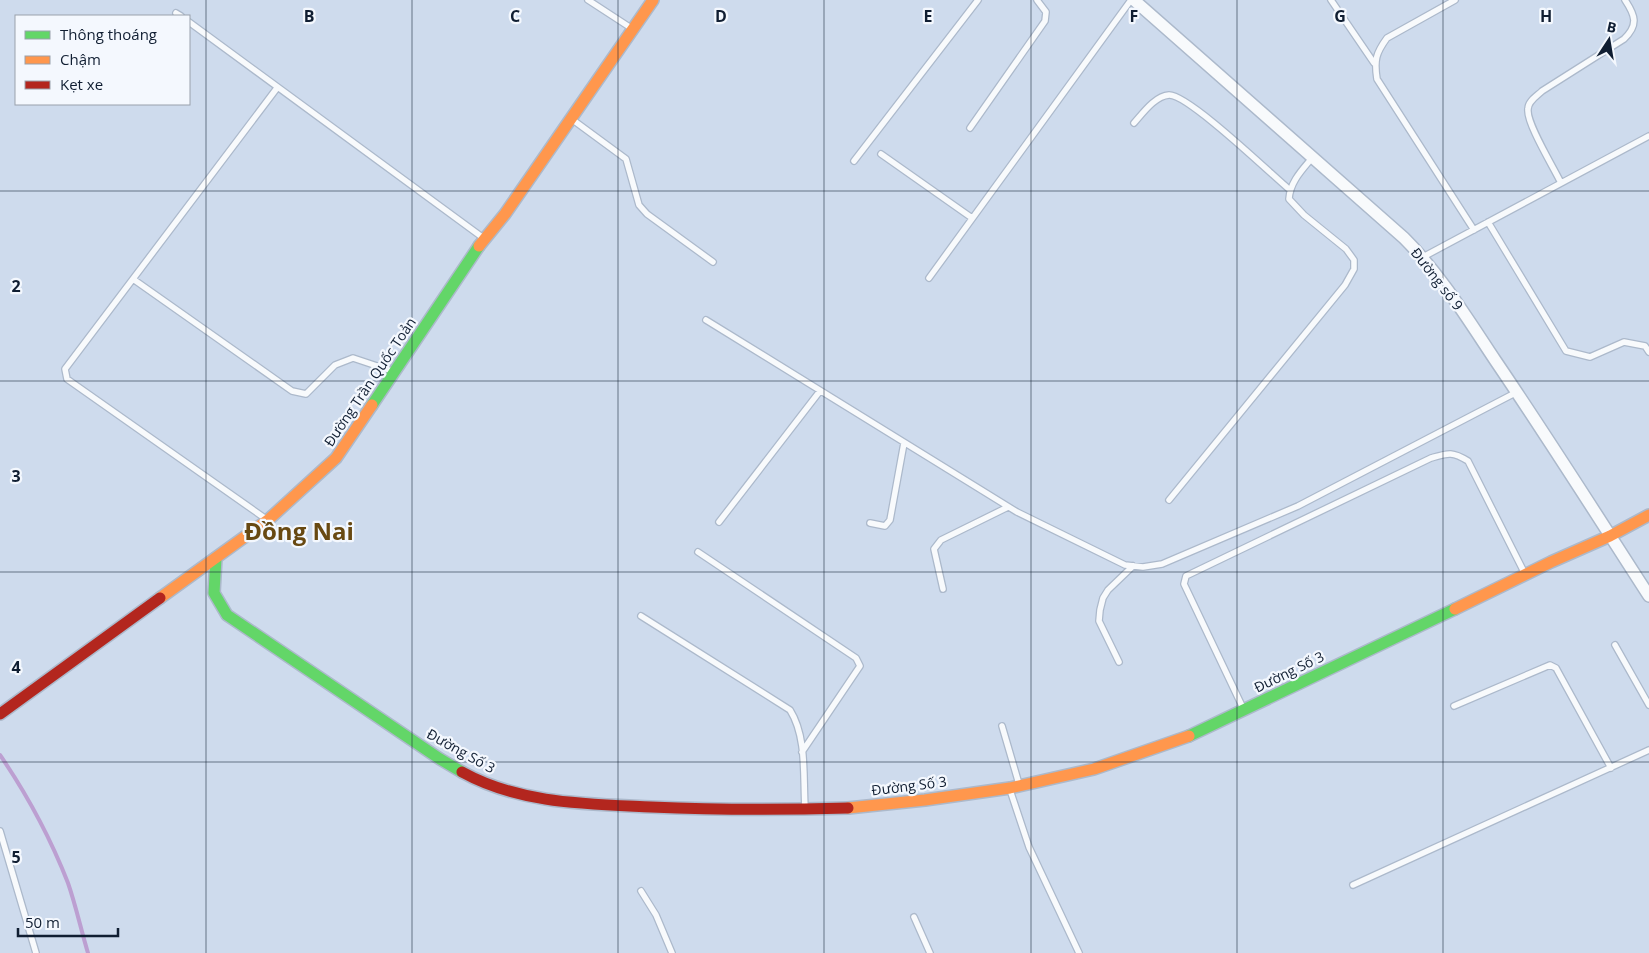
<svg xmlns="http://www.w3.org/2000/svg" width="1649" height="953" font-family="'Open Sans',sans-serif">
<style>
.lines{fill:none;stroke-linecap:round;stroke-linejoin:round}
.stream{stroke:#bc9fd1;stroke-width:4}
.lane-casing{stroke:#acb9cb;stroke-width:8}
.street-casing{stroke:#acb9cb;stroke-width:14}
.fast-casing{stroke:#acb9cb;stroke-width:14}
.slow-casing{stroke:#acb9cb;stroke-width:14}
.jam-casing{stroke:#acb9cb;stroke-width:14}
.lane{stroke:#f8fafc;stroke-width:5.5}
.street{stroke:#f8fafc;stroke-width:11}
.fast{stroke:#63d668;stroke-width:11}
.slow{stroke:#ff974d;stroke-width:11}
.jam{stroke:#b3261e;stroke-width:11}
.grid{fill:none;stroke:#101e32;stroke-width:1;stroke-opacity:0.55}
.labels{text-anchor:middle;stroke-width:4.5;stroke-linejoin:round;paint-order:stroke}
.street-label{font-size:14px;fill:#101e32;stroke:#f4f8fe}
.town-label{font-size:24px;font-weight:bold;fill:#684912;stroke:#f4f8fe}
.grid-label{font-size:16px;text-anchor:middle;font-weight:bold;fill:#101e32;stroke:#f4f8fe;stroke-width:4.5;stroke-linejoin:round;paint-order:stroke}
</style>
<rect width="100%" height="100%" fill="#cedbed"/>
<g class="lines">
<path class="stream" d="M 0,755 C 28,796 50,837 68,883 C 76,906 81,930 88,953"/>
<g class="lane-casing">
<path id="lane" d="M 588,0 L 631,28
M 1331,0 L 1374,63
M 1455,0 L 1387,38 C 1376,53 1374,60 1377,79 L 1474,230
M 176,13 L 181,16
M 189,22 L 482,237
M 573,120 L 626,159 L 639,205 L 647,214 L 713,262
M 1134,123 C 1143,113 1155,96 1169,95 C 1188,94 1271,174 1290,190
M 970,128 L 1045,21 L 1046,12 L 1037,0
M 881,154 L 972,218
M 854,161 L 978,0
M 1561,183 C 1554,168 1526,123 1528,109 C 1528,101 1537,96 1542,91 L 1624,39 C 1639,25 1635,15 1625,0
M 1488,222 L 1566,351 L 1590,357 L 1624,342 L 1645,346 L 1649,352
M 1423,257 L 1649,136
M 929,278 L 1131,0
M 133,279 L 292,391 L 306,394 L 335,365 L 353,358 L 392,371
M 706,320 L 1017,512 L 1125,565 L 1143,567 L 1162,564 L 1298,506 L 1517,392
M 1169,500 L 1345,285 L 1354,269 L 1354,260 L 1346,249 L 1304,215 L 1289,199 C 1290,182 1302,170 1312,158
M 266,519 L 67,379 L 65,369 L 277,88
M 719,522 L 820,391
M 870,523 L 885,526 L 890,520 L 904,443
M 698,552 L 856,658 L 860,666 L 802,752
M 943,589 L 934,549 L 941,540 L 1008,507
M 641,616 L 790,710 C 807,737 803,776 805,807
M 1615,645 L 1649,705
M 1119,662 L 1099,621 L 1100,610 L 1103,598 L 1108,590 L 1133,566
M 1454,706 L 1550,665 L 1556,668 L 1611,768
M 1243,708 L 1184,584 L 1186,576 L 1431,458 C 1448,453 1452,451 1468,461 L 1524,572
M 1002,726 L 1019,784
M 1010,790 L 1029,847 L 1079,953
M 0,831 L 36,953
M 1353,885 L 1649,750
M 641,891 L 656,915 L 672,953
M 914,917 L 930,953"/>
</g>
<g class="street-casing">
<path id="street" d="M 1134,0 L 1404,238 C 1440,274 1467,318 1495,360 C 1548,438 1598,517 1649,596"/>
</g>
<g class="fast-casing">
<path id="fast" d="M 372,405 L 479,246
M 216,558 L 214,593 L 227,615 L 440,759 L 462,772
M 1189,736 L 1455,609"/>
</g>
<g class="slow-casing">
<path id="slow" d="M 479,246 L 505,214 L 653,0
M 160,598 L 268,520 L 336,458 L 372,405
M 1455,609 L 1551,562 L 1610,536 L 1649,515
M 848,808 L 925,800 L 1010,788 L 1094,769 L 1189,736"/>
</g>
<g class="jam-casing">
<path id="jam" d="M 0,714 L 160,598
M 462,772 C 520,804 586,804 651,807 C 717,810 782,810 848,808"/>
</g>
<use href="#lane" class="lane"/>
<use href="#street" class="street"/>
<use href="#fast" class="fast"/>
<use href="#slow" class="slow"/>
<use href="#jam" class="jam"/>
</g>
<path class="grid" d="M 206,0 L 206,953M 412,0 L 412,953M 618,0 L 618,953M 824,0 L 824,953M 1031,0 L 1031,953M 1237,0 L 1237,953M 1443,0 L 1443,953M 0,191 L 1649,191M 0,381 L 1649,381M 0,572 L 1649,572M 0,762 L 1649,762"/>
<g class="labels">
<g class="street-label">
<text transform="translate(1437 279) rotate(52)" y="5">Đường số 9</text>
<text transform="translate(370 382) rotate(-56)" y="5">Đường Trần Quốc Toản</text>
<text transform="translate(1289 672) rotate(-26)" y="5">Đường Số 3</text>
<text transform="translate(461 751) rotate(29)" y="5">Đường Số 3</text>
<text transform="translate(909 786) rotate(-7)" y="5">Đường Số 3</text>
</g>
<g class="town-label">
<text x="299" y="540">Đồng Nai</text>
</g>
</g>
<g class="grid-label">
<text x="309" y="22">B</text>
<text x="515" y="22">C</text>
<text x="721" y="22">D</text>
<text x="928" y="22">E</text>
<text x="1134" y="22">F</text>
<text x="1340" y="22">G</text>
<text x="1546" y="22">H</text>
<text x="16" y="292">2</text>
<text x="16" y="482">3</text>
<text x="16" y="673">4</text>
<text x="16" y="863">5</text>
</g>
<rect x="15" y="15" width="175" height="90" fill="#f4f8fe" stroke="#99a1ac"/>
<rect x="25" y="31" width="25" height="8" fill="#63d668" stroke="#99a1ac"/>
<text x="60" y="40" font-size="15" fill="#101e32">Thông thoáng</text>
<rect x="25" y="56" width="25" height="8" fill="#ff974d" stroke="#99a1ac"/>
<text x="60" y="65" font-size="15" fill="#101e32">Chậm</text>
<rect x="25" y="81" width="25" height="8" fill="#b3261e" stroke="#99a1ac"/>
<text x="60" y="90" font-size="15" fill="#101e32">Kẹt xe</text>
<g transform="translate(1609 40) rotate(12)" stroke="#f4f8fe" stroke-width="4" paint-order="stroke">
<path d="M0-4L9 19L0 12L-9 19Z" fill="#101e32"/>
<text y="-8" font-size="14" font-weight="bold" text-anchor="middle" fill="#101e32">B</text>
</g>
<path d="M18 928v8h100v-8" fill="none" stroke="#101e32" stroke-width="2.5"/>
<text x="25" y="928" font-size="15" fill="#101e32" stroke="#f4f8fe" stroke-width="4" paint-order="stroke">50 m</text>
</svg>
